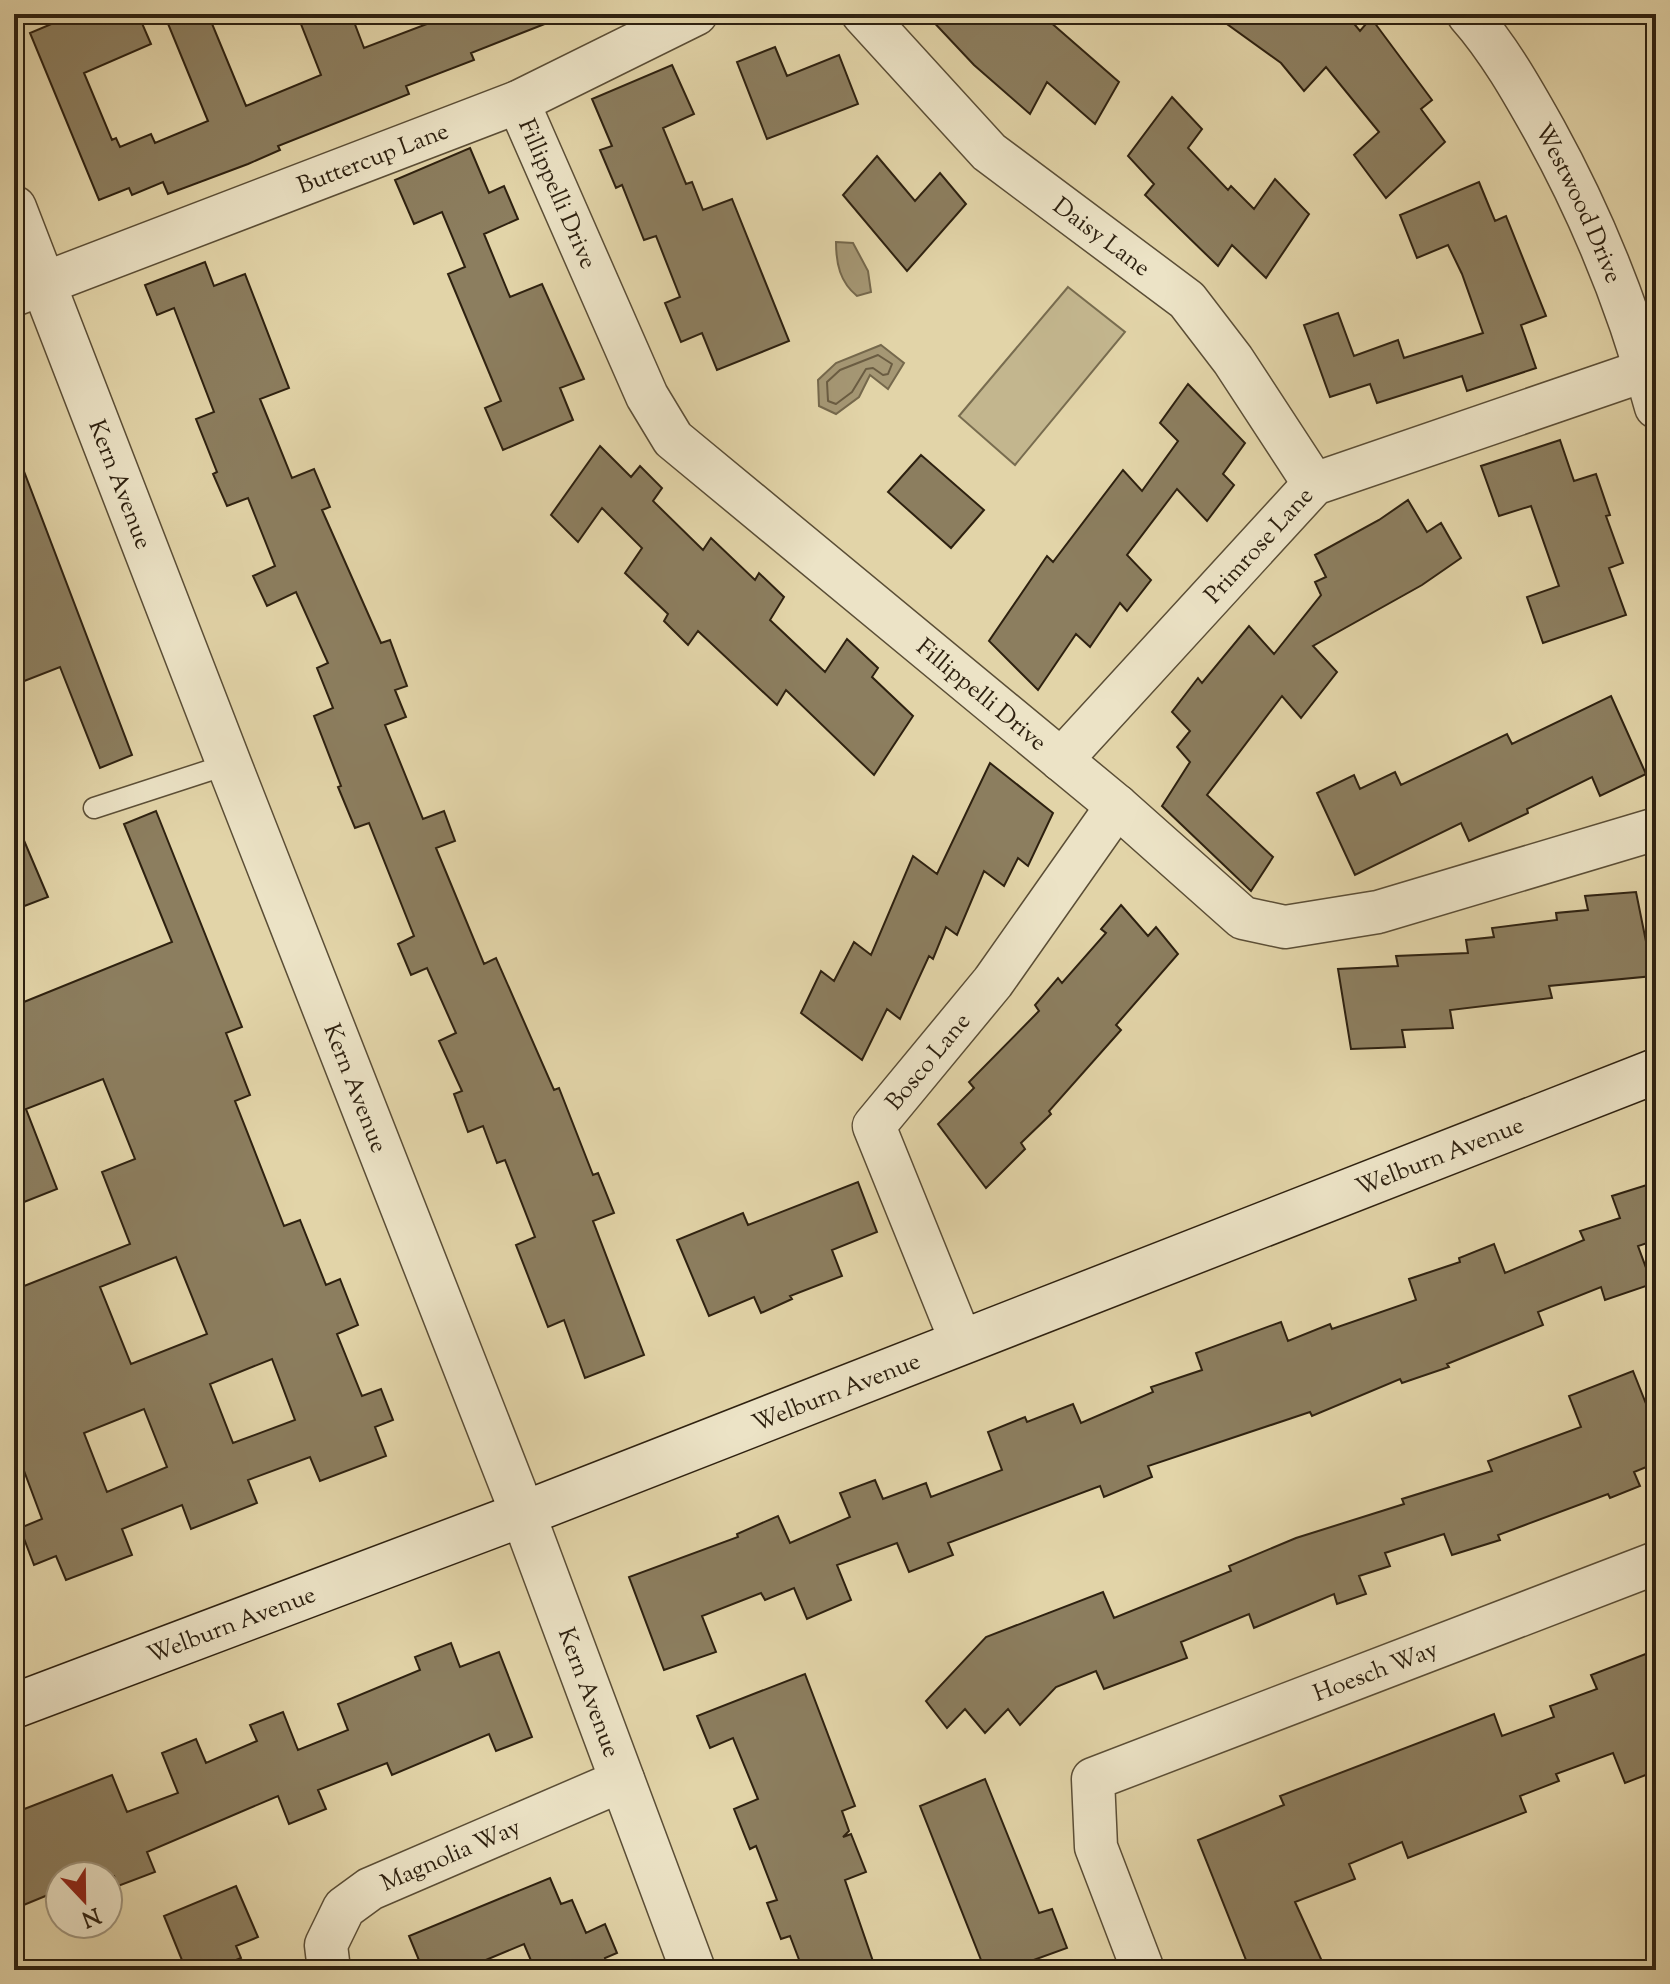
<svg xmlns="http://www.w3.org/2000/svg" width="1670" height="1984" font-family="'Sorts Mill Goudy',serif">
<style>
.green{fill:#c3b68e;stroke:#786c4f;stroke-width:2}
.water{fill:#a59774;stroke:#75684c;stroke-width:2}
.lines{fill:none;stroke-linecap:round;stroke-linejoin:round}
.shore{stroke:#6a5c42;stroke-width:2}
.building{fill:#8c7e5f;stroke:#2e2110;stroke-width:2;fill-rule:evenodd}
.service-casing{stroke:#5b4e36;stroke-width:23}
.minor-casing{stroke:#5b4e36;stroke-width:45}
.tertiary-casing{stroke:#5b4e36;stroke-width:47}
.secondary-casing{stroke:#2e2110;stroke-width:47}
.service{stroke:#ece3c6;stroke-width:20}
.minor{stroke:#ece3c6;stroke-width:42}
.tertiary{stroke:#ece3c6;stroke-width:44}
.secondary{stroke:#ece3c6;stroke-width:44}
.labels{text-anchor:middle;stroke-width:8;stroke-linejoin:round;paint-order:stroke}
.street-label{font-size:24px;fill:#2e2110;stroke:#ece3c6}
</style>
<rect width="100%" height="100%" fill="#e2d4a8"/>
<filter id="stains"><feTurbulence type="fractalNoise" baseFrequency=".0025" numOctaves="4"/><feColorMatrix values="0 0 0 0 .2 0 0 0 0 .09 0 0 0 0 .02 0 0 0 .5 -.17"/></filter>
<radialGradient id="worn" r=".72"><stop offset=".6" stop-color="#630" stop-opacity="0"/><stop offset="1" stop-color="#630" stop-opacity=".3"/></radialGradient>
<path class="green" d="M 1068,287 L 1125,332 L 1015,465 L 959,416 Z"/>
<path class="water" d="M 836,242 L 853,243 L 868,271 L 871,292 L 857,296 C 840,282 836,264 836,242 Z
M 881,345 L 904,363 L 888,389 L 870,375 L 859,397 L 836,414 L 819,406 L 818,380 L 836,363 Z"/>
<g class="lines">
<path class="shore" d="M 878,355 L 892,364 L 888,374 L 883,375 L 873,368 L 866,369 L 852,392 L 836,404 L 828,401 L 827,382 L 840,370 Z"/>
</g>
<path class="building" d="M 75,14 L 138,14 L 151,44 L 84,73 L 112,140 L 116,138 L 120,147 L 151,134 L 155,143 L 208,121 L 164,14 L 208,14 L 246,106 L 321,75 L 297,14 L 351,14 L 364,48 L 453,14 L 565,14 L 565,16 L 471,53 L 474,60 L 406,86 L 409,94 L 278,146 L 280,150 L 248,164 L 168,194 L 163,182 L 132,195 L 129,188 L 99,200 L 30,33 Z
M 926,14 L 1041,14 L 1119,82 L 1095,124 L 1047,82 L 1030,114 L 974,65 Z
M 1213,14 L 1346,14 L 1360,31 L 1371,18 L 1432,100 L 1421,109 L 1445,142 L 1386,198 L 1354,155 L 1379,132 L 1326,67 L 1304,91 L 1281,63 Z
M 775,47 L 787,76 L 839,55 L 858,104 L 767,139 L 737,62 Z
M 672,65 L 694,114 L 663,128 L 686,184 L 692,182 L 703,210 L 732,199 L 789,341 L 717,370 L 702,333 L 681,342 L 665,303 L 680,297 L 656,236 L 644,240 L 622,185 L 616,188 L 600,150 L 612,146 L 592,99 Z
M 1172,97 L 1202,129 L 1188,148 L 1228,190 L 1231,186 L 1254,209 L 1275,179 L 1309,214 L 1266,278 L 1232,245 L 1218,266 L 1145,195 L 1154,184 L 1128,156 Z
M 470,148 L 489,193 L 504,186 L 518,219 L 484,234 L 510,297 L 542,284 L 584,379 L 560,388 L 573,420 L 503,450 L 485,408 L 501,401 L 448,274 L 465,267 L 442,212 L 414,224 L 395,180 Z
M 877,156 L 915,201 L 940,173 L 966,204 L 907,271 L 843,195 Z
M 1479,182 L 1495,221 L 1506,216 L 1546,316 L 1521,325 L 1536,368 L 1467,391 L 1462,376 L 1377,403 L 1370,384 L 1330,397 L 1304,325 L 1338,313 L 1354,356 L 1398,340 L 1404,358 L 1483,333 L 1462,274 L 1448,245 L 1417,258 L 1400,215 Z
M 205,262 L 214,286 L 245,274 L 289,388 L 260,399 L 271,426 L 292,478 L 314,469 L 330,507 L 322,510 L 381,643 L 390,640 L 407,686 L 395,690 L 406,717 L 385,725 L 423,819 L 444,811 L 455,841 L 436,848 L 484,964 L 496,958 L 554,1090 L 559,1088 L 593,1175 L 598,1173 L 614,1213 L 593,1221 L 644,1355 L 585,1378 L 564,1320 L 548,1327 L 516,1245 L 535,1237 L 505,1160 L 497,1163 L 483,1126 L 468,1132 L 454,1094 L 462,1091 L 439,1041 L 456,1033 L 427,968 L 411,975 L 398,944 L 414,936 L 369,823 L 355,828 L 338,787 L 341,786 L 314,716 L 333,708 L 317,668 L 328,663 L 296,592 L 267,606 L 253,576 L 275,566 L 248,498 L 227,506 L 213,474 L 217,472 L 196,419 L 214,412 L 174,308 L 157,315 L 145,285 Z
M 1188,384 L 1245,443 L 1223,474 L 1234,485 L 1207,521 L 1177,489 L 1127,555 L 1151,580 L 1127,611 L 1120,603 L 1090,647 L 1076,634 L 1038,690 L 989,641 L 1047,556 L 1053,562 L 1123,470 L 1142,491 L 1178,441 L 1160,423 Z
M 1560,440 L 1574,481 L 1596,474 L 1610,515 L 1606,516 L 1623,563 L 1609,568 L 1626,615 L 1543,643 L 1527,597 L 1559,586 L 1531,506 L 1499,516 L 1481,466 Z
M 600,446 L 631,477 L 640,466 L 662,488 L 653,501 L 703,550 L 711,538 L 755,580 L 759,573 L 784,597 L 770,620 L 825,672 L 847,639 L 878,668 L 872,677 L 913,716 L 874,775 L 786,690 L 777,705 L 698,631 L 688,645 L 664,621 L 668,614 L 625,573 L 642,548 L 602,508 L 578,542 L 551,515 Z
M 17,453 L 132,755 L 100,768 L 60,667 L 14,685 L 14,454 Z
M 921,455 L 984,510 L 951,548 L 888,492 Z
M 1408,500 L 1427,532 L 1441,523 L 1461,558 L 1422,585 L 1313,646 L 1337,672 L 1301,718 L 1282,696 L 1207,795 L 1273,857 L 1251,891 L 1162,806 L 1190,762 L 1177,747 L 1190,731 L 1172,712 L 1198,678 L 1202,683 L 1249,626 L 1274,654 L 1321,595 L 1315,582 L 1326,577 L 1315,555 L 1379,520 Z
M 1611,696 L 1646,774 L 1600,796 L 1592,777 L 1527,809 L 1528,813 L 1469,841 L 1461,823 L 1355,875 L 1317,793 L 1354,775 L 1360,789 L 1395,772 L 1401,785 L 1507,734 L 1512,744 Z
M 990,763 L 1053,813 L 1028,866 L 1018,858 L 1004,886 L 984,871 L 957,935 L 946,927 L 933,959 L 929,956 L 900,1019 L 887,1009 L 862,1060 L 801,1013 L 821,971 L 834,981 L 854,942 L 871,955 L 913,856 L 937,874 Z
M 156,811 L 242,1027 L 226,1033 L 250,1095 L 235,1101 L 284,1226 L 300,1220 L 326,1285 L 340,1279 L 358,1325 L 337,1334 L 362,1396 L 381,1389 L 393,1420 L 375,1427 L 386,1456 L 320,1481 L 310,1457 L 248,1480 L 257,1503 L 191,1529 L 182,1505 L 122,1529 L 132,1555 L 66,1580 L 56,1556 L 34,1565 L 20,1528 L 42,1519 L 14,1444 L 14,1290 L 130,1244 L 102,1172 L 135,1159 L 103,1079 L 26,1109 L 57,1189 L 14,1206 L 14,1006 L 172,942 L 124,824 ZM 176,1257 L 207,1334 L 131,1364 L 100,1287 ZM 272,1359 L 295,1420 L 233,1443 L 210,1384 ZM 144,1409 L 167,1467 L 107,1492 L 84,1433 Z
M 14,817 L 48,897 L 14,910 Z
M 1636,892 L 1653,976 L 1549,986 L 1552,998 L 1450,1010 L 1453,1028 L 1402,1030 L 1405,1047 L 1351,1049 L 1338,969 L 1398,966 L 1396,956 L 1468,953 L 1466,940 L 1494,937 L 1492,928 L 1557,920 L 1556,913 L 1588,910 L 1585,896 Z
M 1121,905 L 1148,936 L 1156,927 L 1178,954 L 1116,1025 L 1121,1030 L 1049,1111 L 1051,1114 L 1021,1143 L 1025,1149 L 986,1188 L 938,1124 L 974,1088 L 969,1082 L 1039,1011 L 1035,1005 L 1058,978 L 1062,983 L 1106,933 L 1101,929 Z
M 858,1182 L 877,1232 L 832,1250 L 842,1276 L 790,1296 L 792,1299 L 761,1313 L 754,1297 L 709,1316 L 677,1240 L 743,1213 L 748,1225 Z
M 1650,1184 L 1656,1199 L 1656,1240 L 1638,1246 L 1652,1284 L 1605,1300 L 1601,1287 L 1538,1312 L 1543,1325 L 1447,1364 L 1449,1367 L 1402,1383 L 1400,1379 L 1312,1416 L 1310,1412 L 1148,1466 L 1152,1477 L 1104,1497 L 1100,1486 L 948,1543 L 953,1555 L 909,1572 L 897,1543 L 837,1565 L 851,1600 L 807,1619 L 794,1588 L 765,1600 L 761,1593 L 702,1616 L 716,1652 L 664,1670 L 629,1577 L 738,1537 L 737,1534 L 778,1516 L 790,1543 L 850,1517 L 840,1493 L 875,1480 L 883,1499 L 926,1483 L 931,1497 L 1002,1470 L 988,1432 L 1025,1417 L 1027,1422 L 1073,1404 L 1081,1423 L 1153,1392 L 1151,1387 L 1202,1370 L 1196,1353 L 1281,1322 L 1288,1341 L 1330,1324 L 1332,1329 L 1416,1300 L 1409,1279 L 1460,1262 L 1459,1258 L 1494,1244 L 1505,1273 L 1584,1240 L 1580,1231 L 1620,1218 L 1612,1196 Z
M 1633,1371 L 1656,1429 L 1656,1463 L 1634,1472 L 1640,1486 L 1610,1498 L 1608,1494 L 1498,1535 L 1500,1540 L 1452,1555 L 1444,1534 L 1385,1553 L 1390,1566 L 1359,1576 L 1366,1594 L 1337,1604 L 1334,1594 L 1254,1628 L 1249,1614 L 1181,1642 L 1187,1658 L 1104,1689 L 1096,1671 L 1056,1687 L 1020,1725 L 1008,1709 L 985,1733 L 965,1709 L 947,1728 L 926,1701 L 986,1637 L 1103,1592 L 1114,1618 L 1231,1571 L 1229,1566 L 1296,1538 L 1404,1504 L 1402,1499 L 1492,1471 L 1488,1461 L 1581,1427 L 1569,1396 Z
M 451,1643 L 460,1667 L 499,1652 L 532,1737 L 496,1751 L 489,1734 L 392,1775 L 387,1763 L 318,1790 L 326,1809 L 289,1824 L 278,1796 L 147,1852 L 155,1872 L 118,1886 L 114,1876 L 60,1876 L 60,1890 L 14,1909 L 14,1813 L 112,1775 L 127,1812 L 178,1793 L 162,1753 L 196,1739 L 206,1763 L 257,1741 L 250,1725 L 283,1712 L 298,1750 L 348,1730 L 338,1704 L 420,1670 L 415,1657 Z
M 1656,1650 L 1656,1771 L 1625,1783 L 1613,1753 L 1556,1774 L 1559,1781 L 1520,1796 L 1526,1812 L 1408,1858 L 1402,1842 L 1349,1864 L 1355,1879 L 1295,1902 L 1326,1970 L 1250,1970 L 1198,1840 L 1284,1805 L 1280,1796 L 1494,1714 L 1502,1736 L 1554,1717 L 1550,1706 L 1597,1689 L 1591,1675 Z
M 805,1674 L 855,1806 L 842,1811 L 849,1831 L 843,1837 L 851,1834 L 866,1872 L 845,1880 L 876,1970 L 803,1970 L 790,1936 L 781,1939 L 767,1903 L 777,1900 L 756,1846 L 750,1849 L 734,1809 L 758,1799 L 733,1738 L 710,1748 L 697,1716 Z
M 985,1779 L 1039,1913 L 1052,1909 L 1067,1948 L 1006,1970 L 985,1970 L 920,1806 Z
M 550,1878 L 561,1904 L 572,1900 L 586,1933 L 605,1924 L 617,1953 L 605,1958 L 610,1970 L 535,1970 L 524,1944 L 462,1970 L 423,1970 L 409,1936 Z
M 236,1886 L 258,1937 L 236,1946 L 241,1958 L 212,1970 L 186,1970 L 164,1916 Z"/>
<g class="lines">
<g class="service-casing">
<path id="service" d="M 14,15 L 17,14
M 94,808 L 229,764"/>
</g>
<g class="minor-casing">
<g id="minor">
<path id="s1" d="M 863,14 L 989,152 L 1187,300 L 1233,360 L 1314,484"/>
<path id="s2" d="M 1468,14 C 1499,49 1522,90 1545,131 C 1593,218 1630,310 1656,407"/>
<path id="s3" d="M 518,102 L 647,396 L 673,439 L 1117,806 L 1243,918 L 1285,927 L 1378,912 L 1656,829"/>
<path id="s4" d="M 14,295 L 518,102 L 696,14"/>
<path id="s5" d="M 1061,760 L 1314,484 L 1646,370"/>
<path id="s6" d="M 961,1341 L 874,1126 L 993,982 L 1117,806"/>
<path id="s7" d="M 329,1970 L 326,1945 L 344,1908 L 370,1889 L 623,1780"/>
<path id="s8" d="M 1143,1970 L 1096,1847 L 1093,1779 L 1656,1563"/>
</g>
</g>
<g class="tertiary-casing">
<g id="tertiary">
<path id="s9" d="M 14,208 L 229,764 L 523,1514 L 693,1970"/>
</g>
</g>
<g class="secondary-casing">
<g id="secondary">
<path id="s10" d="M 14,1706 L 523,1514 L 1656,1071"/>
</g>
</g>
<use href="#service" class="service"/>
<use href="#minor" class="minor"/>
<use href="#tertiary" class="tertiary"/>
<use href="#secondary" class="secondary"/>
</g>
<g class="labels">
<g class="street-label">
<text dy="8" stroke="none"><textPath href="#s4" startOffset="384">Buttercup Lane</textPath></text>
<text dy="8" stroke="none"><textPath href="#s3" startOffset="100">Fillippelli Drive</textPath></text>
<text dy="8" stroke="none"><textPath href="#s2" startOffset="220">Westwood Drive</textPath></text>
<text dy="8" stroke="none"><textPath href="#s1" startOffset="328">Daisy Lane</textPath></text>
<text dy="8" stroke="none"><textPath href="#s9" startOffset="296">Kern Avenue</textPath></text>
<text dy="8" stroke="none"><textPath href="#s5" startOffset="292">Primrose Lane</textPath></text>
<text dy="8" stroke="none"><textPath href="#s3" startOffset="772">Fillippelli Drive</textPath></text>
<text dy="8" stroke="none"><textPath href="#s6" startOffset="316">Bosco Lane</textPath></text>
<text dy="8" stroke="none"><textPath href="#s9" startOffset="944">Kern Avenue</textPath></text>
<text dy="8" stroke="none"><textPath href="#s10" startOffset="1528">Welburn Avenue</textPath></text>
<text dy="8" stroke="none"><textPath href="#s10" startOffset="880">Welburn Avenue</textPath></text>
<text dy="8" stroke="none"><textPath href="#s10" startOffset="232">Welburn Avenue</textPath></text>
<text dy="8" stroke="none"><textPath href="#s8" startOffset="502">Hoesch Way</textPath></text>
<text dy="8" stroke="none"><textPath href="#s9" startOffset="1592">Kern Avenue</textPath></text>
<text dy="8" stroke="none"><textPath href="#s7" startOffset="186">Magnolia Way</textPath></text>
</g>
</g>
<rect width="1670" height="1984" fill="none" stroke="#e2d4a8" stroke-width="48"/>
<rect x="16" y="16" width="1638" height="1952" fill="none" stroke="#2e2110" stroke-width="4"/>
<rect x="24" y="24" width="1622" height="1936" fill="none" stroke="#2e2110" stroke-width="2"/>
<g transform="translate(84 1900) rotate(158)"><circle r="38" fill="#ece3c6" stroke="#a0957d" stroke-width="2"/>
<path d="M0-6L14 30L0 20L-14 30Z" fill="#8f2418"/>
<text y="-12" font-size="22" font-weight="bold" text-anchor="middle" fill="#2e2110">N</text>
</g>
<rect width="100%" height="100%" filter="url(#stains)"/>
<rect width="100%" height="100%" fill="url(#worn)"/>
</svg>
